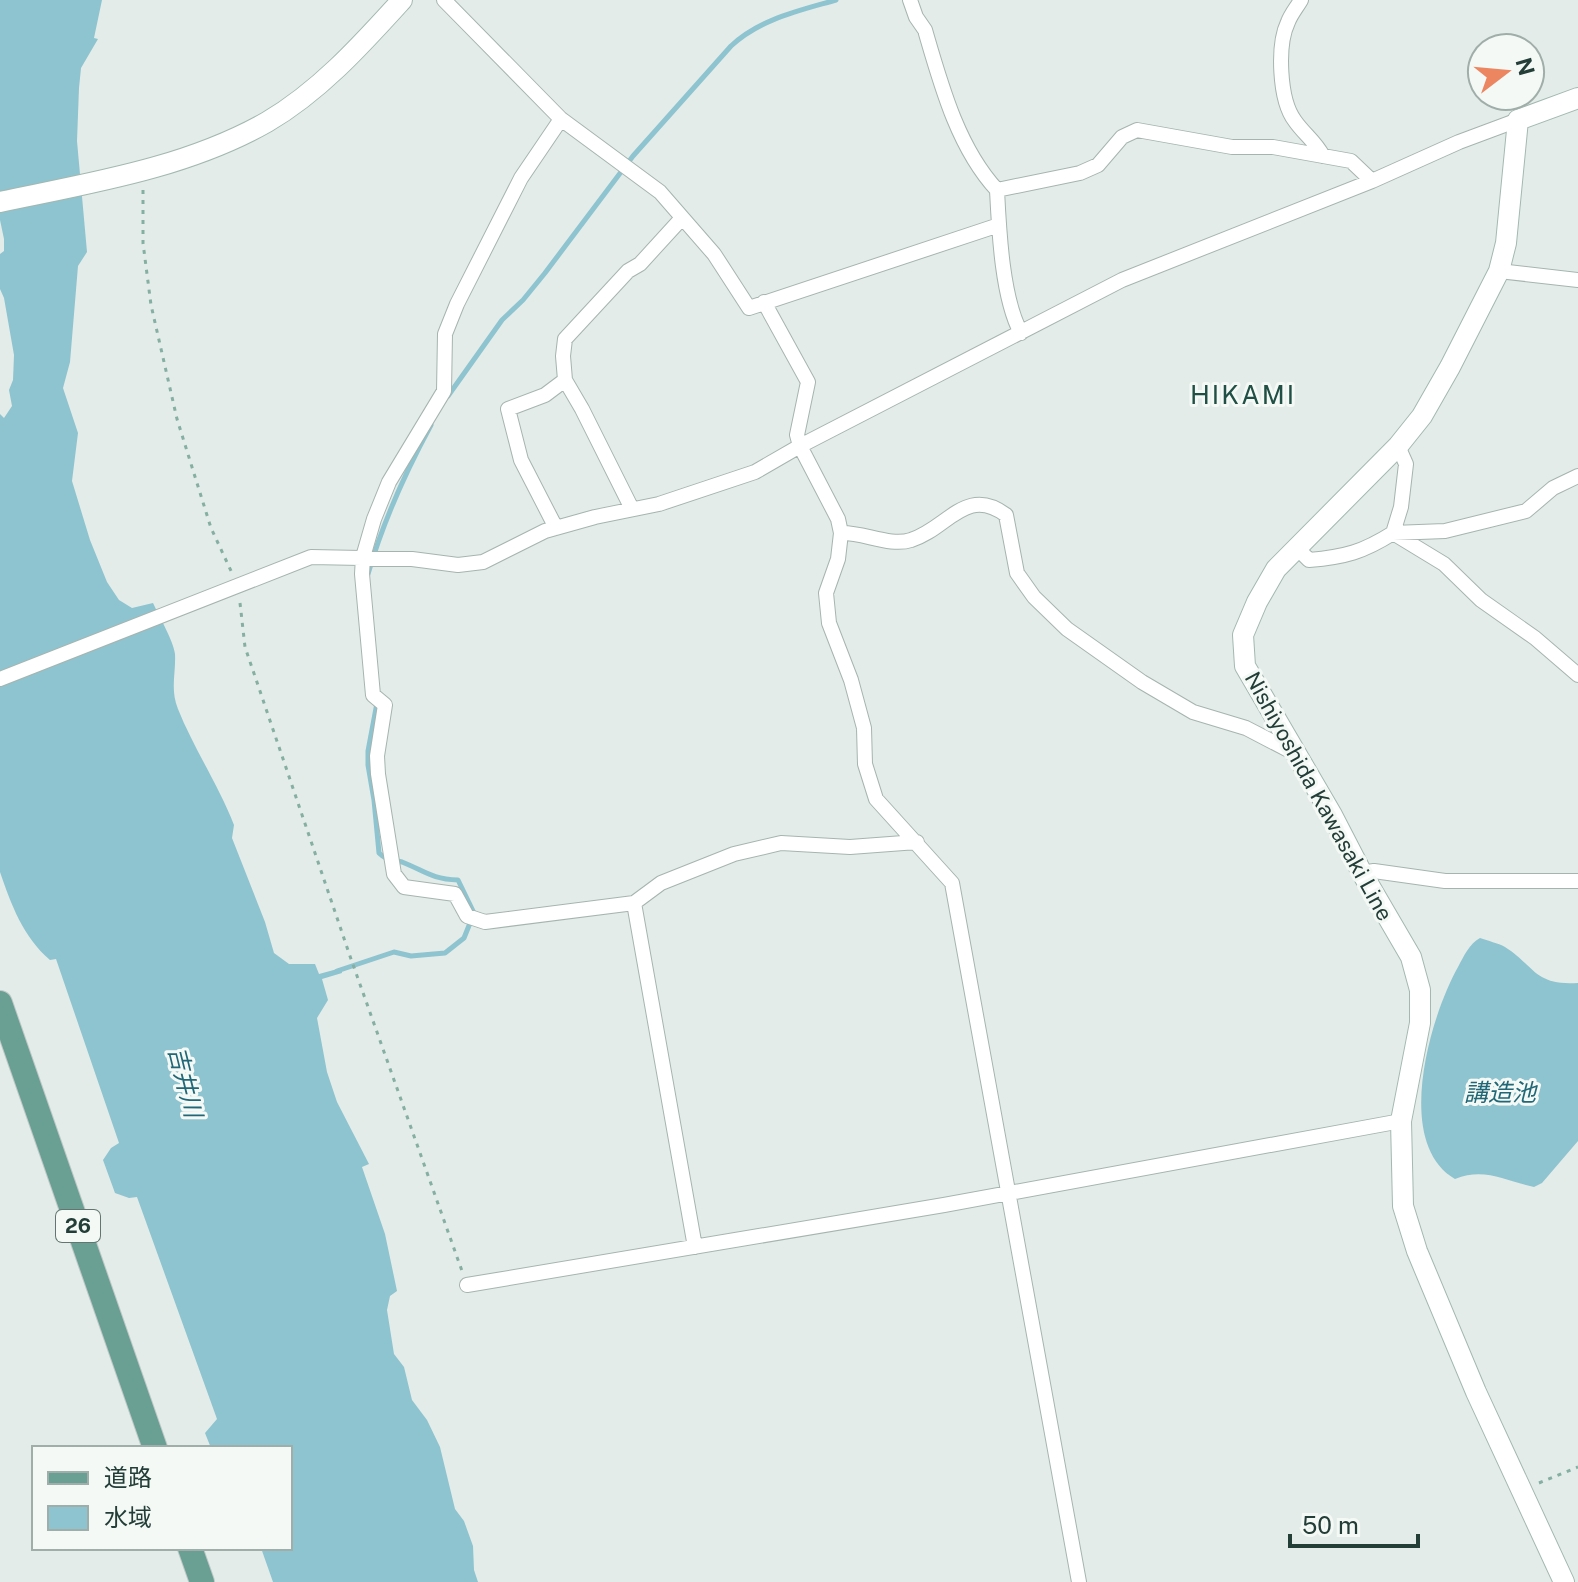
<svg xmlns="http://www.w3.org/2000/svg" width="1578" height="1582" font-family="'Public Sans','Noto Sans JP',sans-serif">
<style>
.water{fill:#8ec4cf}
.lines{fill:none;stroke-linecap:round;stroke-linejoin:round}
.stream{stroke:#8ec4cf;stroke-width:5}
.street-casing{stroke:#a6b4b0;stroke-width:16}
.secondary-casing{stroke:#a2b8b1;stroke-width:22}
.primary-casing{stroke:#c1c9c7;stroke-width:26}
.path{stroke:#85afa2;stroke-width:3;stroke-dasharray:4 6;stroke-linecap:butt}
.street{stroke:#fff;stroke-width:14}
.secondary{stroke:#fff;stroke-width:20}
.primary{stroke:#6aa093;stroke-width:24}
.labels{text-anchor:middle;stroke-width:6;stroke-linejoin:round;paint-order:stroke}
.shield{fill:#f4f9f6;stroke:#627570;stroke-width:2}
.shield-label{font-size:20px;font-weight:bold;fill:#233d37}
.street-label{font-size:22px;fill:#233d37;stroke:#f4f9f6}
.water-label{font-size:24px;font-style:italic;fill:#206777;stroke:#f4f9f6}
.quarter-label{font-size:26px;letter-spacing:2px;fill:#204f44;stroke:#f4f9f6}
</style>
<rect width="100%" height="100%" fill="#e3ece9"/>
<path class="water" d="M 0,0 L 102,0 L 94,38 L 98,39 L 81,68 L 79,88 L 77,141 L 87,252 L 78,266 L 70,362 L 63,388 L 78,433 L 72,481 L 90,540 L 107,582 L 119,600 L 132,608 L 153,603 C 159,616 174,642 175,654 C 176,674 170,689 178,709 C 193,747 219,786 234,825 L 232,838 L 265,922 L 274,953 L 289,964 L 315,964 L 319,974 L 341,968 L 342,973 L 322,979 L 328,1000 L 317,1018 L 327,1072 L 337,1102 L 369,1164 L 362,1167 L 385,1234 L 397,1291 L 390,1296 L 387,1310 L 394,1354 L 404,1367 L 412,1400 L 427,1420 L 440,1447 L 455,1509 L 464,1521 L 473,1546 L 474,1570 L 478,1582 L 273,1582 L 261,1548 L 290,1548 L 290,1448 L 211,1448 L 205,1433 L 217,1419 L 137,1197 L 129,1198 L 115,1193 L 103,1160 L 111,1148 L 119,1143 L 56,959 L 50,960 C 23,937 11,904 0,872 L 0,414 L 4,418 L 12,406 L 9,390 L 13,380 L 14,355 L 4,298 L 0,289 L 0,254 L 4,251 L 4,239 L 0,220 Z
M 1480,938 C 1488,941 1498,943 1505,947 C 1535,966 1534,986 1578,983 L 1578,1141 L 1542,1183 L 1534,1187 C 1505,1181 1485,1167 1455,1179 C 1393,1143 1430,1017 1458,967 C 1464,956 1469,944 1480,938 Z"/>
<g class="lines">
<path class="stream" d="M 448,396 L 502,320 L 523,300 L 545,273 L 633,156 L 731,46 C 760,19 798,11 836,0
M 368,574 C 383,522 405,473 431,425
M 337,971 L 394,952 L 411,956 L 445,953 L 464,938 L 474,913 L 458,880 C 431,879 425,871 402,862 C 392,859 387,861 379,853 L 374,800 L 368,765 L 368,751 L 377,703"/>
<g class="street-casing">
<path id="street" d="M 444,0 L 561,119 L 660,192 L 714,254 L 749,308 L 999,225
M 910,0 L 916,17 L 925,30 C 941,85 958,148 997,190 C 999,230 1002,298 1021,333
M 1301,0 C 1297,7 1291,14 1288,22 C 1277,45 1279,100 1295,121 C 1304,134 1315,141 1323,156
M 561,119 L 521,178 L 457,304 L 445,334 L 444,391 L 389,482 L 374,519 L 363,557 L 362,574 L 373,695 L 385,705 L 377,756 L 378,774 L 394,874 L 404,887 L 455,894 L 467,916 L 485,922 L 634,903 L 661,883 L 734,854 L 781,843 L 850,847 L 917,842
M 997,190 L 1080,173 L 1098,165 L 1122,137 L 1137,130 L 1232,147 L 1273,147 L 1351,161 L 1372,181
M 1499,271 L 1578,280
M 764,302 L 808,382 L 797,435 L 800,446 L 838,519 L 841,533 L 838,559 L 826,593 L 829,623 L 851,680 L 864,728 L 865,764 L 876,799 L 952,883 L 1079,1582
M 1578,476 L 1553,488 L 1526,511 L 1445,531 L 1393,533 L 1444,564 L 1481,600 L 1535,638 L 1578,675
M 632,509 L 582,409 L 565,380 L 563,356 L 565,339 L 628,271 L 640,264 L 682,218
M 556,528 L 521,460 L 508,409 L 545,395 L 565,380
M 841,533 C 863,532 890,547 911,540 C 947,529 966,485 1006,515 L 1017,573 L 1034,597 L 1067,629 L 1142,682 L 1193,712 L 1246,728 L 1298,755
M 1296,547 L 1309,560 C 1345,557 1363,552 1393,533 L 1401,507 L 1406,464 L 1398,446
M 0,679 L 311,557 L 412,559 L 458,565 L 483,562 L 545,531 L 595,517 L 659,504 L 755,472 L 800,446 L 1122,280 L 1372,181 L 1459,142 L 1518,120
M 1362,873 L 1374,871 L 1445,881 L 1578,881
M 634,903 L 695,1247
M 467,1285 L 944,1205 L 1401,1121"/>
</g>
<g class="secondary-casing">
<path id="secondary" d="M 0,202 C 90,183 186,168 267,122 C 320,91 362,44 402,0
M 1564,1582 L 1476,1392 L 1417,1251 L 1403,1206 L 1401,1121 L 1420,1023 L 1420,990 L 1411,957 L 1362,873 L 1332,815 L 1245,666 L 1243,635 L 1257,602 L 1276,569 L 1398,446 L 1422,416 L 1450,367 L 1499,271 L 1506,243 L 1518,120 L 1578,98"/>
</g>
<g class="primary-casing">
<path id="primary" d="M 0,1003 L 155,1448
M 190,1548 L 202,1582"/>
</g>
<path class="path" d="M 143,190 L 143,243 L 151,305 L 177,419 L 211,528 L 232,573
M 240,603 L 245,647 L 351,959 L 462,1271
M 1539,1483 L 1578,1467"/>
<use href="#street" class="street"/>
<use href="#secondary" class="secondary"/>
<use href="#primary" class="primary"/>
</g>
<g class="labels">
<rect class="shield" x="56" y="1210" width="44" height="32" rx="6"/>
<g class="shield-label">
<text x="78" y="1233">26</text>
</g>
<g class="street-label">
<text transform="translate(1319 796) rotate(61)" y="8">Nishiyoshida Kawasaki Line</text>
</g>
<g class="water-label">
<text transform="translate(185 1082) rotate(76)" y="8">吉井川</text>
<text x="1500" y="1101">講造池</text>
</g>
<g class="quarter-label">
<text x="1243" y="404">HIKAMI</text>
</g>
</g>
<rect x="32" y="1446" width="260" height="104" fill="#f4f9f6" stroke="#a0aeaa" stroke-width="2"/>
<rect x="48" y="1472" width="40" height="12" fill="#6aa093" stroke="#a0aeaa" stroke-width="2"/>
<text x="104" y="1486" font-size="24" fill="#233d37">道路</text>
<rect x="48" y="1506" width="40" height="24" fill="#8ec4cf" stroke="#a0aeaa" stroke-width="2"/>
<text x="104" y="1526" font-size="24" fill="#233d37">水域</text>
<g transform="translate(1506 72) rotate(74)"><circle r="38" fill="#f4f9f6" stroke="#a0aeaa" stroke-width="2"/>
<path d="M0-6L14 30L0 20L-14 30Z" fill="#ec8661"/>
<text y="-12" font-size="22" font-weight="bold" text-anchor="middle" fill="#233d37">N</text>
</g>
<path d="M1290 1534v12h128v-12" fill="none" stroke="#233d37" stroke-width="4"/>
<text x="1302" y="1534" font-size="24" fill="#233d37" stroke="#f4f9f6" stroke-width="6" paint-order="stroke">50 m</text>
</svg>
